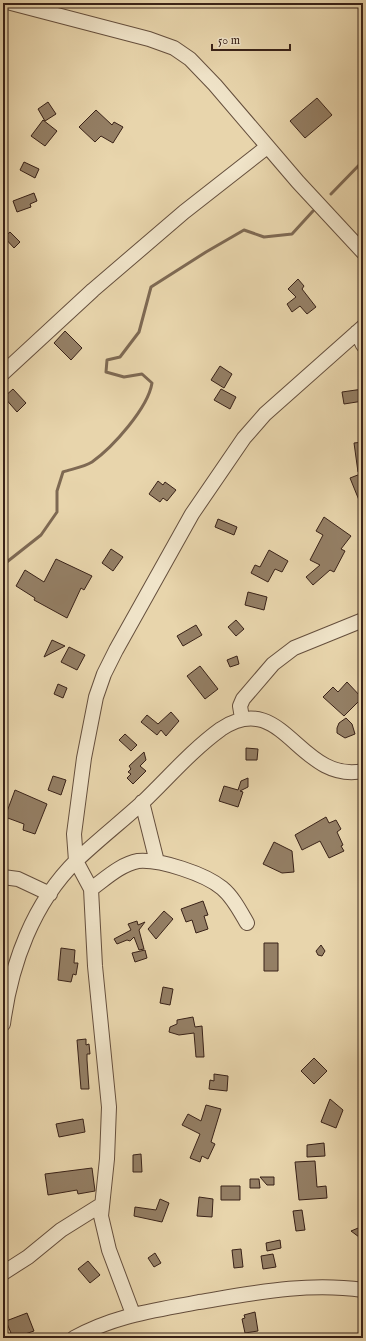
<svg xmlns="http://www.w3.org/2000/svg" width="366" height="1341" font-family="'IM FELL English',serif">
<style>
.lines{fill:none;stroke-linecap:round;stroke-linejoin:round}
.stream{stroke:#7e6953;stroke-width:3}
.building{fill:#947f65;stroke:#392218}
.minor-casing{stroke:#654f3d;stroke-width:16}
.minor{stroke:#f0e4c9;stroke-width:14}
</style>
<rect width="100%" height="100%" fill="#e8d5ac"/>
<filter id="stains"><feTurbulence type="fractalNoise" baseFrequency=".005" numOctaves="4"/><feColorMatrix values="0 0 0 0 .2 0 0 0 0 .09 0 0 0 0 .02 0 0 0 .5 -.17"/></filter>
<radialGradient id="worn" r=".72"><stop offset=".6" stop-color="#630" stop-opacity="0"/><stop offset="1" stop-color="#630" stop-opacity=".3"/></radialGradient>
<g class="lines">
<path class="stream" d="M 331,194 L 363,161
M 3,565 L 41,535 L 57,512 L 57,491 L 63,472 C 72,469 84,467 92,462 C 113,447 148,408 152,383 L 142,374 L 124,377 L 106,372 L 107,360 L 120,357 L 139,332 L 151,287 L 206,252 L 244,230 L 264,237 L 292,234 L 313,211"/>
</g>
<path class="building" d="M 317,98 L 332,115 L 305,138 L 290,121 Z
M 48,102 L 56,114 L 45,121 L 38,109 Z
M 96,110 L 112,125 L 114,122 L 123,127 L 113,143 L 101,136 L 95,142 L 79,127 Z
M 43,120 L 57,131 L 45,146 L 31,136 Z
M 24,162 L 39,169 L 35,178 L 20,170 Z
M 34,193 L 37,201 L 30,204 L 31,207 L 17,212 L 13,201 Z
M 10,232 L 20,242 L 14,248 L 4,237 Z
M 298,279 L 304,286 L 302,289 L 316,307 L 307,314 L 300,306 L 292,312 L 287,304 L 296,297 L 288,289 Z
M 65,331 L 82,348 L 71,360 L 54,343 Z
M 220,366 L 232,374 L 224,388 L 211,380 Z
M 13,389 L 26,403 L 17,412 L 4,397 Z
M 221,389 L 236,397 L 230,409 L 214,400 Z
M 363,389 L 363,401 L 344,404 L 342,392 Z
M 363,442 L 363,472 L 358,472 L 354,443 Z
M 363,473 L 363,510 L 350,478 Z
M 158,481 L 163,485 L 165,482 L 176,490 L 167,501 L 163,498 L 160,502 L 149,494 Z
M 324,517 L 351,536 L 341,549 L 345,551 L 334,572 L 330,570 L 313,585 L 306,577 L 320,565 L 310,560 L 323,535 L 316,531 Z
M 218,519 L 237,527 L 234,535 L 215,527 Z
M 111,549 L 123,557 L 113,571 L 102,563 Z
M 269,550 L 288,561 L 282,572 L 275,569 L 268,582 L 251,573 L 255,565 L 260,567 Z
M 56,559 L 92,576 L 84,590 L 81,588 L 67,618 L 34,600 L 35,598 L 16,586 L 25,570 L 44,582 Z
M 248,592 L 267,597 L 264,610 L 245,605 Z
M 236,620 L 244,629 L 236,636 L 228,627 Z
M 196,625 L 202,635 L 183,646 L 177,636 Z
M 52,640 L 65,646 L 44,657 Z
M 69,647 L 85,655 L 77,670 L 61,662 Z
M 237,656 L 239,664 L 230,667 L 227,660 Z
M 200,666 L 218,689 L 205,699 L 187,676 Z
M 347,682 L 362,698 L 344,716 L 323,697 L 333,687 L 338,692 Z
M 58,684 L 67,688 L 63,698 L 54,694 Z
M 171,712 L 179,721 L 166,736 L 161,730 L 157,735 L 141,722 L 147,715 L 158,724 Z
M 346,718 L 352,724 L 355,734 L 345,738 L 337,733 L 337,728 L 339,723 Z
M 125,734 L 137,745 L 131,751 L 119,740 Z
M 246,748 L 258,749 L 257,760 L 246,760 Z
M 144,752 L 146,760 L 140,766 L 146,771 L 133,784 L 127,778 L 131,774 L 128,772 L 131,769 L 129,766 Z
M 53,776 L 66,780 L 61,795 L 48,790 Z
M 248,778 L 248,787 L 240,791 L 243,792 L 238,807 L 219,801 L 224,786 L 238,790 L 241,781 Z
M 15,790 L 47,804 L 35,834 L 23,830 L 24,824 L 5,817 Z
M 326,817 L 329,823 L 336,820 L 341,829 L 337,832 L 343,845 L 341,846 L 344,851 L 329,858 L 320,841 L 302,850 L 295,835 Z
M 274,842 L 292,851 L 294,872 L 282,873 L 263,864 Z
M 203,901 L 208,915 L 204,916 L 208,929 L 196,933 L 192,920 L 186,922 L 181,909 Z
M 164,911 L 173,919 L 156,939 L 148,929 Z
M 137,921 L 138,925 L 145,922 L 139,930 L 144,949 L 139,950 L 134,937 L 130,941 L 127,940 L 117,944 L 114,939 L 131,930 L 128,924 Z
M 264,943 L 278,943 L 278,971 L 264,971 Z
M 321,945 L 325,951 L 322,956 L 318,955 L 316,951 Z
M 61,948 L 75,950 L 74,963 L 78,963 L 76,975 L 73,974 L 71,982 L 58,980 Z
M 145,950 L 147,958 L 135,962 L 132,953 Z
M 163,987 L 173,989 L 170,1005 L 160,1003 Z
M 193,1017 L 195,1027 L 202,1026 L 204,1057 L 196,1057 L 194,1033 L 179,1035 L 169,1032 L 170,1027 L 177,1024 L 177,1020 Z
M 86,1039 L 86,1045 L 89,1044 L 90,1054 L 87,1054 L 87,1060 L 89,1089 L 81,1089 L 77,1040 Z
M 314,1058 L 327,1071 L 314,1084 L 301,1071 Z
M 214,1074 L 228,1076 L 227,1091 L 209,1089 L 210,1080 L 214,1081 Z
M 330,1099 L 343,1110 L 336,1128 L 321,1122 Z
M 206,1105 L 221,1109 L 211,1142 L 215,1144 L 208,1159 L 202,1156 L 200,1162 L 190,1158 L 200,1134 L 182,1125 L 188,1114 L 201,1121 Z
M 83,1119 L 85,1132 L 59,1137 L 56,1124 Z
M 324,1143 L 325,1156 L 307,1157 L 307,1145 Z
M 141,1154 L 142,1172 L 133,1172 L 133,1155 Z
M 315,1161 L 317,1187 L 326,1186 L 327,1198 L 299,1200 L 295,1162 Z
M 92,1168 L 95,1191 L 78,1194 L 77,1190 L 48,1195 L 45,1174 Z
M 260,1177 L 274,1177 L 274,1185 L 267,1185 Z
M 250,1179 L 259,1179 L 260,1188 L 250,1188 Z
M 221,1186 L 240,1186 L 240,1200 L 221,1200 Z
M 199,1197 L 213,1199 L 212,1217 L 197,1216 Z
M 160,1199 L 169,1203 L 162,1222 L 134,1216 L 135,1207 L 156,1210 Z
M 302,1210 L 305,1230 L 296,1231 L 293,1211 Z
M 363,1226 L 363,1240 L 351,1231 Z
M 280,1240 L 281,1248 L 267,1251 L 266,1243 Z
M 241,1249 L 243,1267 L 234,1268 L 232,1250 Z
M 155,1253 L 161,1263 L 154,1267 L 148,1258 Z
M 273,1254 L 276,1267 L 263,1269 L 261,1256 Z
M 88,1261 L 100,1275 L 90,1283 L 78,1269 Z
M 255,1312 L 258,1331 L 245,1333 L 242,1319 L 245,1318 L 244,1315 Z
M 27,1313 L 34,1331 L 13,1338 L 6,1321 Z"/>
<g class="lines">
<g class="minor-casing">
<path id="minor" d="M 11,3 L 149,39 L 174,48 L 190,59 L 215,85 L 298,182 L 363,252
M 357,332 L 363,345
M 3,373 L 93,290 L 184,212 L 267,147
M 242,718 L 240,706 L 243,699 L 273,664 L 294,648 L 363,620
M 142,802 L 157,862
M 3,877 L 18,879 L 50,894
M 91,889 C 105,879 121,864 138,861 C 160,859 205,874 222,888 C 233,897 240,911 247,923
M 3,1024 C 11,964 33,903 77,860 C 98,840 121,822 143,802 C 169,777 192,750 221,729 C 283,687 299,784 363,771
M 3,1273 L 28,1257 L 61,1230 L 101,1205
M 133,1314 L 109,1250 L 101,1216 L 107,1159 L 109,1107 L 95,966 L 91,889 L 76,861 L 74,834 L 84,758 L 96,697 L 104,674 L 116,650 L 192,514 L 244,438 L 265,414 L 363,327
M 74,1338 C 116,1315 153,1311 199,1302 C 254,1293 307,1282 363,1290"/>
</g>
<use href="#minor" class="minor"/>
</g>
<rect width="366" height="1341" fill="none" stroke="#e8d5ac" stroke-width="16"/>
<rect x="4" y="4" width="358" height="1333" fill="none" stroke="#392218" stroke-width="2"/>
<rect x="8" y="8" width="350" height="1325" fill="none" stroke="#392218"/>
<path d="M212 44v6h78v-6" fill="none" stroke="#392218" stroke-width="2"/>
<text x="218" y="44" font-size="12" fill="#392218" stroke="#f0e4c9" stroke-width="3" paint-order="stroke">50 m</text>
<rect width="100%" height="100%" filter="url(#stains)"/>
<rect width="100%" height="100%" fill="url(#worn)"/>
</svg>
